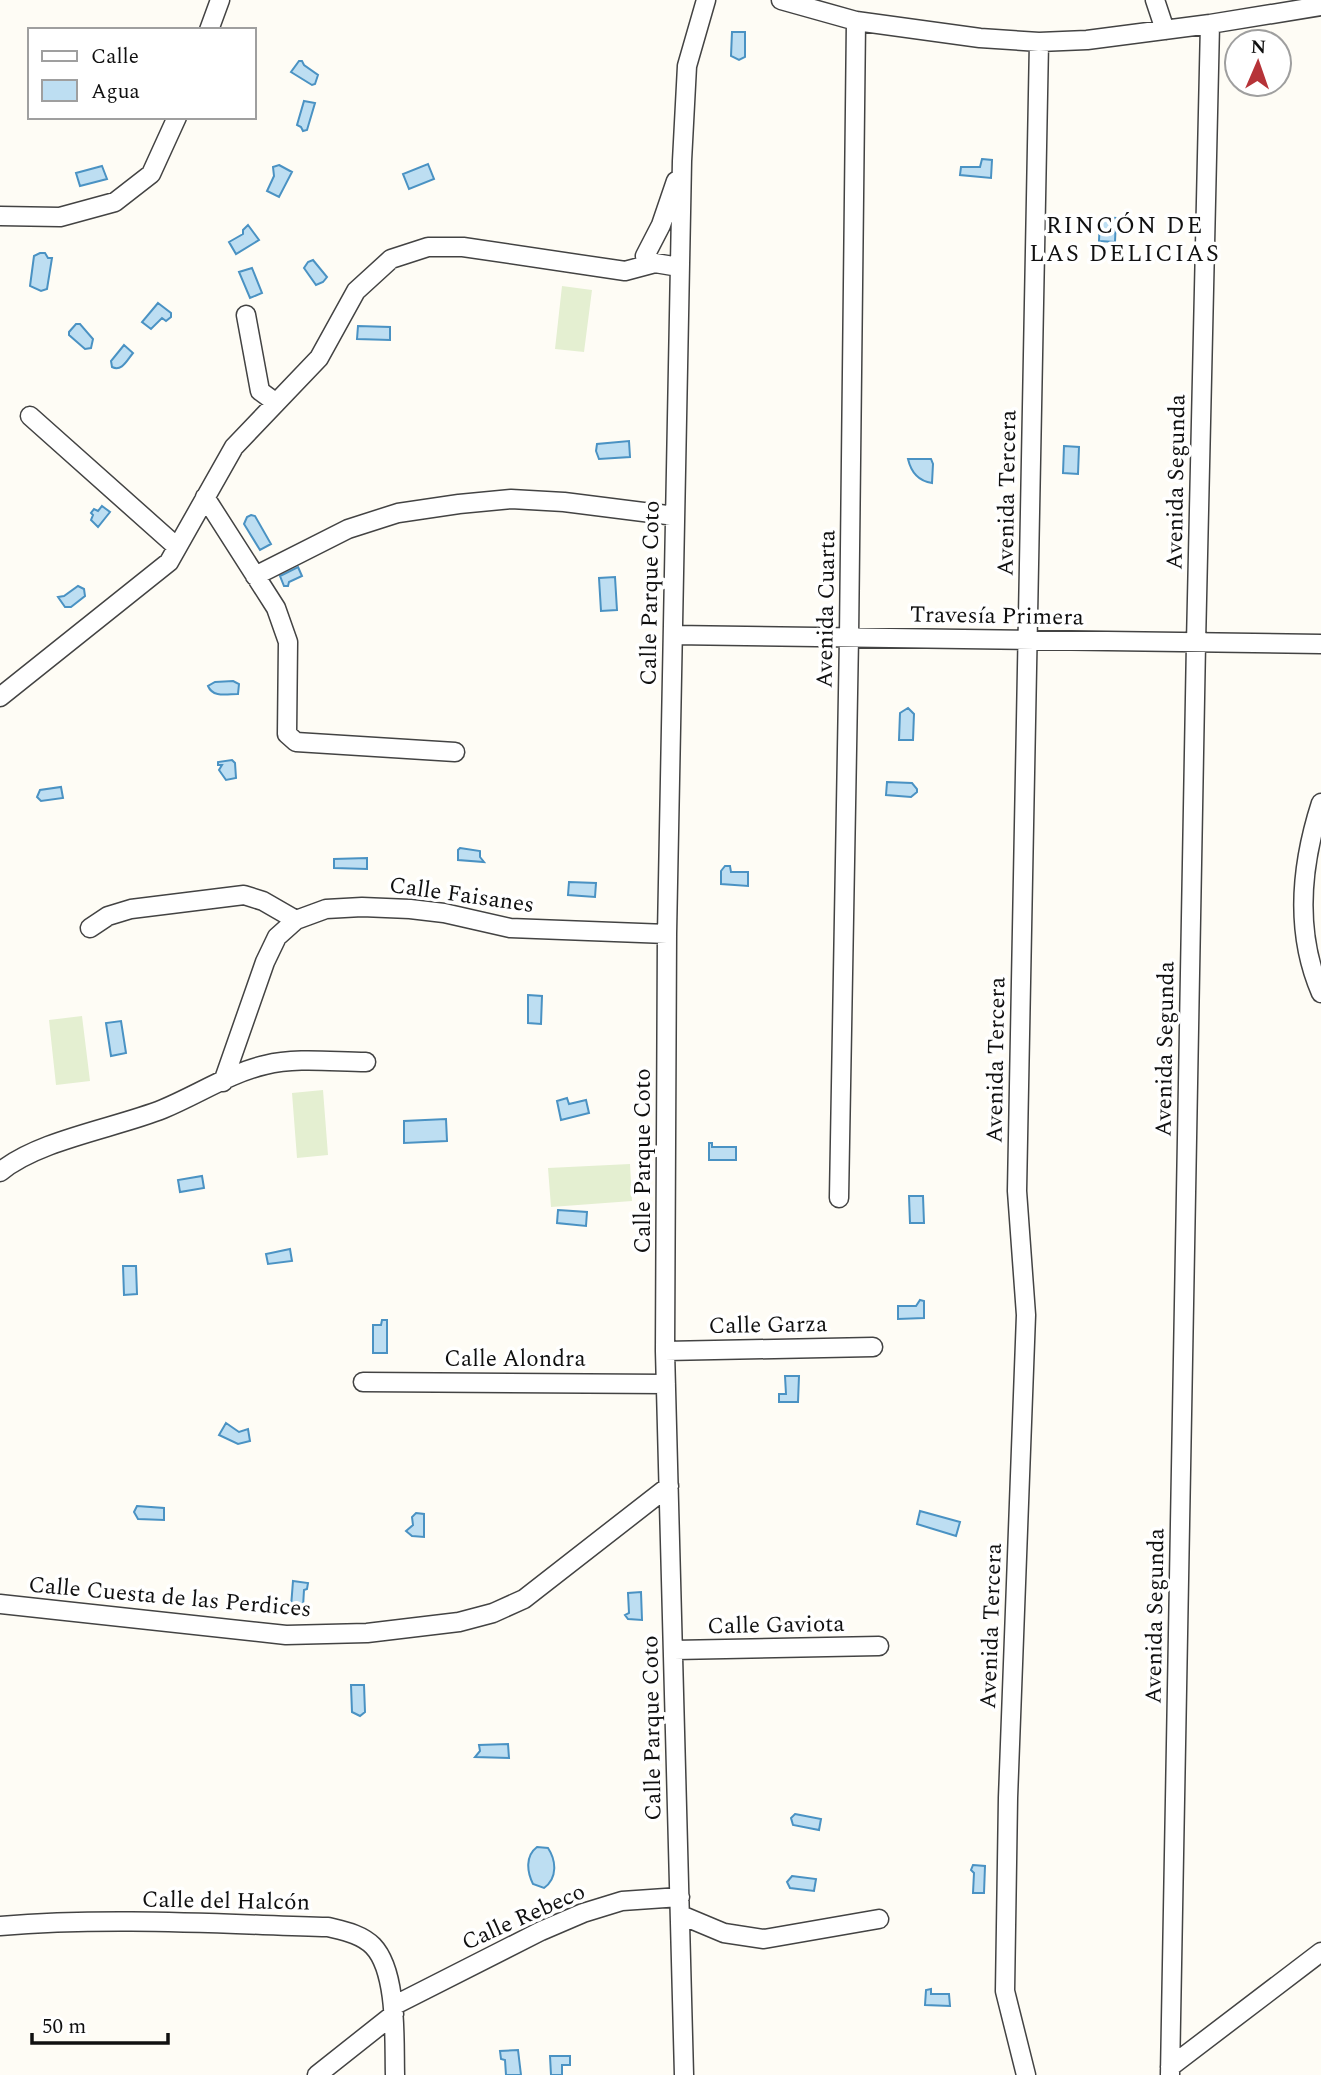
<svg xmlns="http://www.w3.org/2000/svg" width="1321" height="2075" font-family="Spectral,serif">
<style>
.pitch{fill:#e4efd1}
.water{fill:#bddef2;stroke:#4a92c3;stroke-width:2}
.lines{fill:none;stroke-linecap:round;stroke-linejoin:round}
.minor-casing{stroke:#434343;stroke-width:21}
.minor{stroke:#fff;stroke-width:18}
.labels{text-anchor:middle;stroke-width:7;stroke-linejoin:round;paint-order:stroke}
.street-label{font-size:23px;fill:#101010;stroke:#fff}
.neighbourhood-label{font-size:24px;letter-spacing:2px;fill:#101010;stroke:#fff}
</style>
<rect width="100%" height="100%" fill="#fefcf5"/>
<path class="pitch" d="M 562,286 L 592,290 L 584,352 L 555,349 Z
M 82,1016 L 90,1081 L 56,1085 L 49,1020 Z
M 323,1090 L 328,1155 L 297,1158 L 292,1093 Z
M 630,1164 L 632,1201 L 551,1207 L 548,1168 Z"/>
<path class="water" d="M 732,32 L 745,32 L 745,57 L 739,60 L 731,56 Z
M 299,61 L 302,61 L 304,65 L 318,75 L 315,84 L 312,85 L 291,72 Z
M 304,101 L 315,103 L 307,130 L 303,131 L 301,127 L 297,125 Z
M 982,159 L 992,160 L 991,178 L 960,175 L 961,167 L 980,167 Z
M 428,164 L 434,179 L 409,189 L 403,174 Z
M 279,165 L 292,172 L 279,197 L 267,191 L 274,176 L 273,167 Z
M 102,166 L 107,179 L 80,186 L 76,173 Z
M 1100,217 L 1116,218 L 1115,242 L 1099,241 Z
M 248,225 L 259,240 L 236,254 L 229,242 L 243,234 L 243,230 Z
M 40,253 L 45,253 L 48,258 L 52,258 L 47,289 L 41,291 L 30,286 L 34,256 Z
M 313,260 L 327,277 L 323,282 L 316,285 L 304,268 L 308,262 Z
M 252,268 L 262,293 L 250,298 L 239,272 Z
M 158,303 L 171,313 L 171,317 L 166,321 L 162,318 L 151,329 L 142,322 Z
M 76,324 L 80,324 L 93,339 L 91,348 L 85,349 L 69,335 L 69,332 Z
M 358,326 L 390,327 L 390,340 L 357,339 Z
M 124,345 L 133,353 C 127,360 122,372 112,367 L 111,361 Z
M 629,441 L 630,457 L 599,459 L 596,451 L 597,444 Z
M 1064,446 L 1079,447 L 1078,474 L 1063,473 Z
M 908,459 L 931,459 L 933,464 L 932,483 C 918,481 911,472 908,459 Z
M 102,506 L 110,512 L 98,527 L 91,520 L 93,515 L 91,513 L 94,509 L 98,511 Z
M 251,515 L 255,516 L 271,544 L 260,550 L 244,524 L 247,517 Z
M 298,567 L 302,576 L 289,582 L 288,586 L 284,586 L 280,576 Z
M 615,577 L 617,610 L 601,611 L 599,578 Z
M 78,586 L 84,589 L 85,596 L 71,607 L 65,607 L 58,597 L 64,596 Z
M 233,681 L 239,684 L 238,694 C 227,694 213,698 208,686 L 215,682 Z
M 908,708 L 914,714 L 913,740 L 899,740 L 900,713 Z
M 232,760 L 235,763 L 236,778 L 226,780 L 219,770 L 222,765 L 218,765 L 218,762 Z
M 887,782 L 912,783 L 917,789 L 917,792 L 911,797 L 886,795 Z
M 61,787 L 63,798 L 41,801 L 37,797 L 40,790 Z
M 460,848 L 480,851 L 480,857 L 484,862 L 458,860 L 458,850 Z
M 367,858 L 367,869 L 334,868 L 334,859 Z
M 725,866 L 730,866 L 731,872 L 748,872 L 748,886 L 721,884 L 721,871 Z
M 569,882 L 596,883 L 595,897 L 568,895 Z
M 528,995 L 542,996 L 541,1024 L 528,1023 Z
M 121,1021 L 126,1053 L 111,1056 L 106,1023 Z
M 567,1098 L 569,1104 L 586,1100 L 589,1113 L 561,1120 L 557,1101 Z
M 446,1119 L 447,1141 L 404,1143 L 404,1121 Z
M 709,1143 L 712,1143 L 712,1147 L 736,1147 L 736,1160 L 709,1160 Z
M 202,1176 L 204,1188 L 180,1192 L 178,1180 Z
M 909,1196 L 923,1196 L 924,1223 L 910,1223 Z
M 558,1210 L 587,1212 L 586,1226 L 557,1223 Z
M 290,1249 L 292,1261 L 268,1264 L 266,1254 Z
M 123,1266 L 136,1266 L 137,1294 L 124,1295 Z
M 920,1300 L 924,1301 L 924,1318 L 898,1319 L 898,1306 L 916,1306 Z
M 382,1320 L 387,1320 L 387,1353 L 373,1353 L 373,1325 L 381,1325 Z
M 785,1376 L 799,1376 L 798,1402 L 779,1402 L 779,1394 L 786,1394 Z
M 226,1423 L 239,1432 L 248,1429 L 250,1441 L 238,1444 L 219,1435 Z
M 137,1506 L 164,1508 L 164,1520 L 138,1519 L 134,1512 Z
M 920,1511 L 960,1522 L 956,1536 L 917,1524 Z
M 416,1513 L 424,1514 L 424,1537 L 412,1536 L 406,1531 L 413,1525 L 412,1517 Z
M 293,1581 L 308,1583 L 307,1589 L 304,1590 L 303,1607 L 291,1607 Z
M 641,1592 L 642,1620 L 628,1619 L 625,1615 L 629,1613 L 628,1593 Z
M 351,1685 L 364,1685 L 365,1712 L 360,1716 L 352,1712 Z
M 508,1744 L 509,1758 L 475,1757 L 480,1751 L 479,1745 Z
M 795,1814 L 821,1819 L 819,1830 L 793,1825 L 791,1818 Z
M 537,1847 L 548,1848 C 556,1860 558,1878 544,1888 L 533,1884 C 527,1872 525,1856 537,1847 Z
M 973,1865 L 985,1866 L 984,1893 L 973,1893 L 974,1873 L 971,1870 Z
M 792,1876 L 816,1879 L 814,1891 L 790,1888 L 787,1882 Z
M 931,1989 L 931,1994 L 949,1994 L 950,2006 L 925,2005 L 926,1990 Z
M 518,2050 L 521,2075 L 506,2075 L 505,2060 L 501,2059 L 500,2051 Z
M 550,2056 L 570,2056 L 570,2065 L 562,2065 L 562,2075 L 551,2075 Z"/>
<g class="lines">
<g class="minor-casing">
<path id="minor" d="M 781,0 L 856,21 L 980,38 L 1039,42 L 1087,40 L 1210,24 L 1321,6
M 1155,0 L 1165,30
M 209,30 L 220,0
M 0,216 L 60,217 L 115,202 L 151,174 L 177,117
M 645,256 L 661,225 L 676,181
M 246,315 L 260,391 L 275,402
M 30,416 L 177,547
M 205,497 L 276,608 L 288,642 L 287,734 L 296,742 L 455,752
M 255,576 L 348,529 L 398,513 L 459,504 L 511,499 L 564,502 L 675,516
M 673,635 L 1321,644
M 0,697 L 169,562 L 234,447 L 319,358 L 356,291 L 391,259 L 428,247 L 463,247 L 625,271 L 655,263 L 679,267
M 1321,803 C 1301,865 1294,931 1321,993
M 90,928 L 108,916 L 131,909 L 244,895 L 263,901 L 296,920
M 223,1082 L 265,962 L 277,937 L 296,920 L 326,909 L 362,907 L 410,909 L 444,913 L 510,928 L 667,934
M 0,1172 C 38,1140 116,1128 163,1109 C 197,1095 230,1073 265,1065 C 297,1057 334,1062 366,1062
M 839,1198 L 849,637 L 856,21
M 665,1351 L 873,1347
M 363,1382 L 666,1384
M 0,1604 L 286,1635 L 367,1633 L 459,1622 L 493,1613 L 524,1599 L 669,1486
M 674,1650 L 879,1646
M 681,1915 L 724,1933 L 764,1939 L 879,1919
M 0,1926 C 109,1917 219,1924 328,1927 C 344,1931 361,1934 373,1946 C 398,1972 394,2041 395,2075
M 393,2006 L 541,1931 L 583,1913 L 622,1901 L 680,1897
M 1170,2067 L 1321,1952
M 317,2075 L 394,2014
M 684,2075 L 665,1351 L 667,934 L 682,161 L 687,66 L 706,0
M 1026,2075 L 1005,1991 L 1008,1798 L 1026,1315 L 1017,1191 L 1039,42
M 1170,2075 L 1196,643 L 1210,24"/>
</g>
<use href="#minor" class="minor"/>
</g>
<g class="labels">
<g class="street-label">
<text transform="translate(1175 482) rotate(-89)" y="8">Avenida Segunda</text>
<text transform="translate(1006 493) rotate(-89)" y="8">Avenida Tercera</text>
<text transform="translate(649 593) rotate(-89)" y="8">Calle Parque Coto</text>
<text transform="translate(825 609) rotate(-89)" y="8">Avenida Cuarta</text>
<text transform="translate(997 615) rotate(1)" y="8">Travesía Primera</text>
<text transform="translate(462 894) rotate(8)" y="8">Calle Faisanes</text>
<text transform="translate(1164 1049) rotate(-89)" y="8">Avenida Segunda</text>
<text transform="translate(995 1060) rotate(-89)" y="8">Avenida Tercera</text>
<text transform="translate(642 1161) rotate(-90)" y="8">Calle Parque Coto</text>
<text transform="translate(768 1324) rotate(-1)" y="8">Calle Garza</text>
<text x="515" y="1366">Calle Alondra</text>
<text transform="translate(170 1596) rotate(5)" y="8">Calle Cuesta de las Perdices</text>
<text transform="translate(1154 1616) rotate(-89)" y="8">Avenida Segunda</text>
<text transform="translate(776 1624) rotate(-1)" y="8">Calle Gaviota</text>
<text transform="translate(990 1626) rotate(-88)" y="8">Avenida Tercera</text>
<text transform="translate(651 1728) rotate(-91)" y="8">Calle Parque Coto</text>
<text transform="translate(226 1900) rotate(1)" y="8">Calle del Halcón</text>
<text transform="translate(523 1916) rotate(-24)" y="8">Calle Rebeco</text>
</g>
<g class="neighbourhood-label">
<text x="1125" y="233">RINCÓN DE<tspan x="1125" dy="28">LAS DELICIAS</tspan></text>
</g>
</g>
<rect x="28" y="28" width="228" height="91" fill="#ffffff" stroke="#9f9f9f" stroke-width="2"/>
<rect x="42" y="51" width="35" height="10" fill="#ffffff" stroke="#9f9f9f" stroke-width="2"/>
<text x="91" y="63" font-size="21" fill="#101010">Calle</text>
<rect x="42" y="80" width="35" height="21" fill="#bddef2" stroke="#9f9f9f" stroke-width="2"/>
<text x="91" y="98" font-size="21" fill="#101010">Agua</text>
<g transform="translate(1258 63) rotate(2)"><circle r="33" fill="#ffffff" stroke="#9f9f9f" stroke-width="2"/>
<path d="M0-5L12 26L0 18L-12 26Z" fill="#b63338"/>
<text y="-10" font-size="19" font-weight="bold" text-anchor="middle" fill="#101010">N</text>
</g>
<path d="M32 2033v10h136v-10" fill="none" stroke="#101010" stroke-width="3.5"/>
<text x="42" y="2033" font-size="21" fill="#101010" stroke="#ffffff" stroke-width="5" paint-order="stroke">50 m</text>
</svg>
